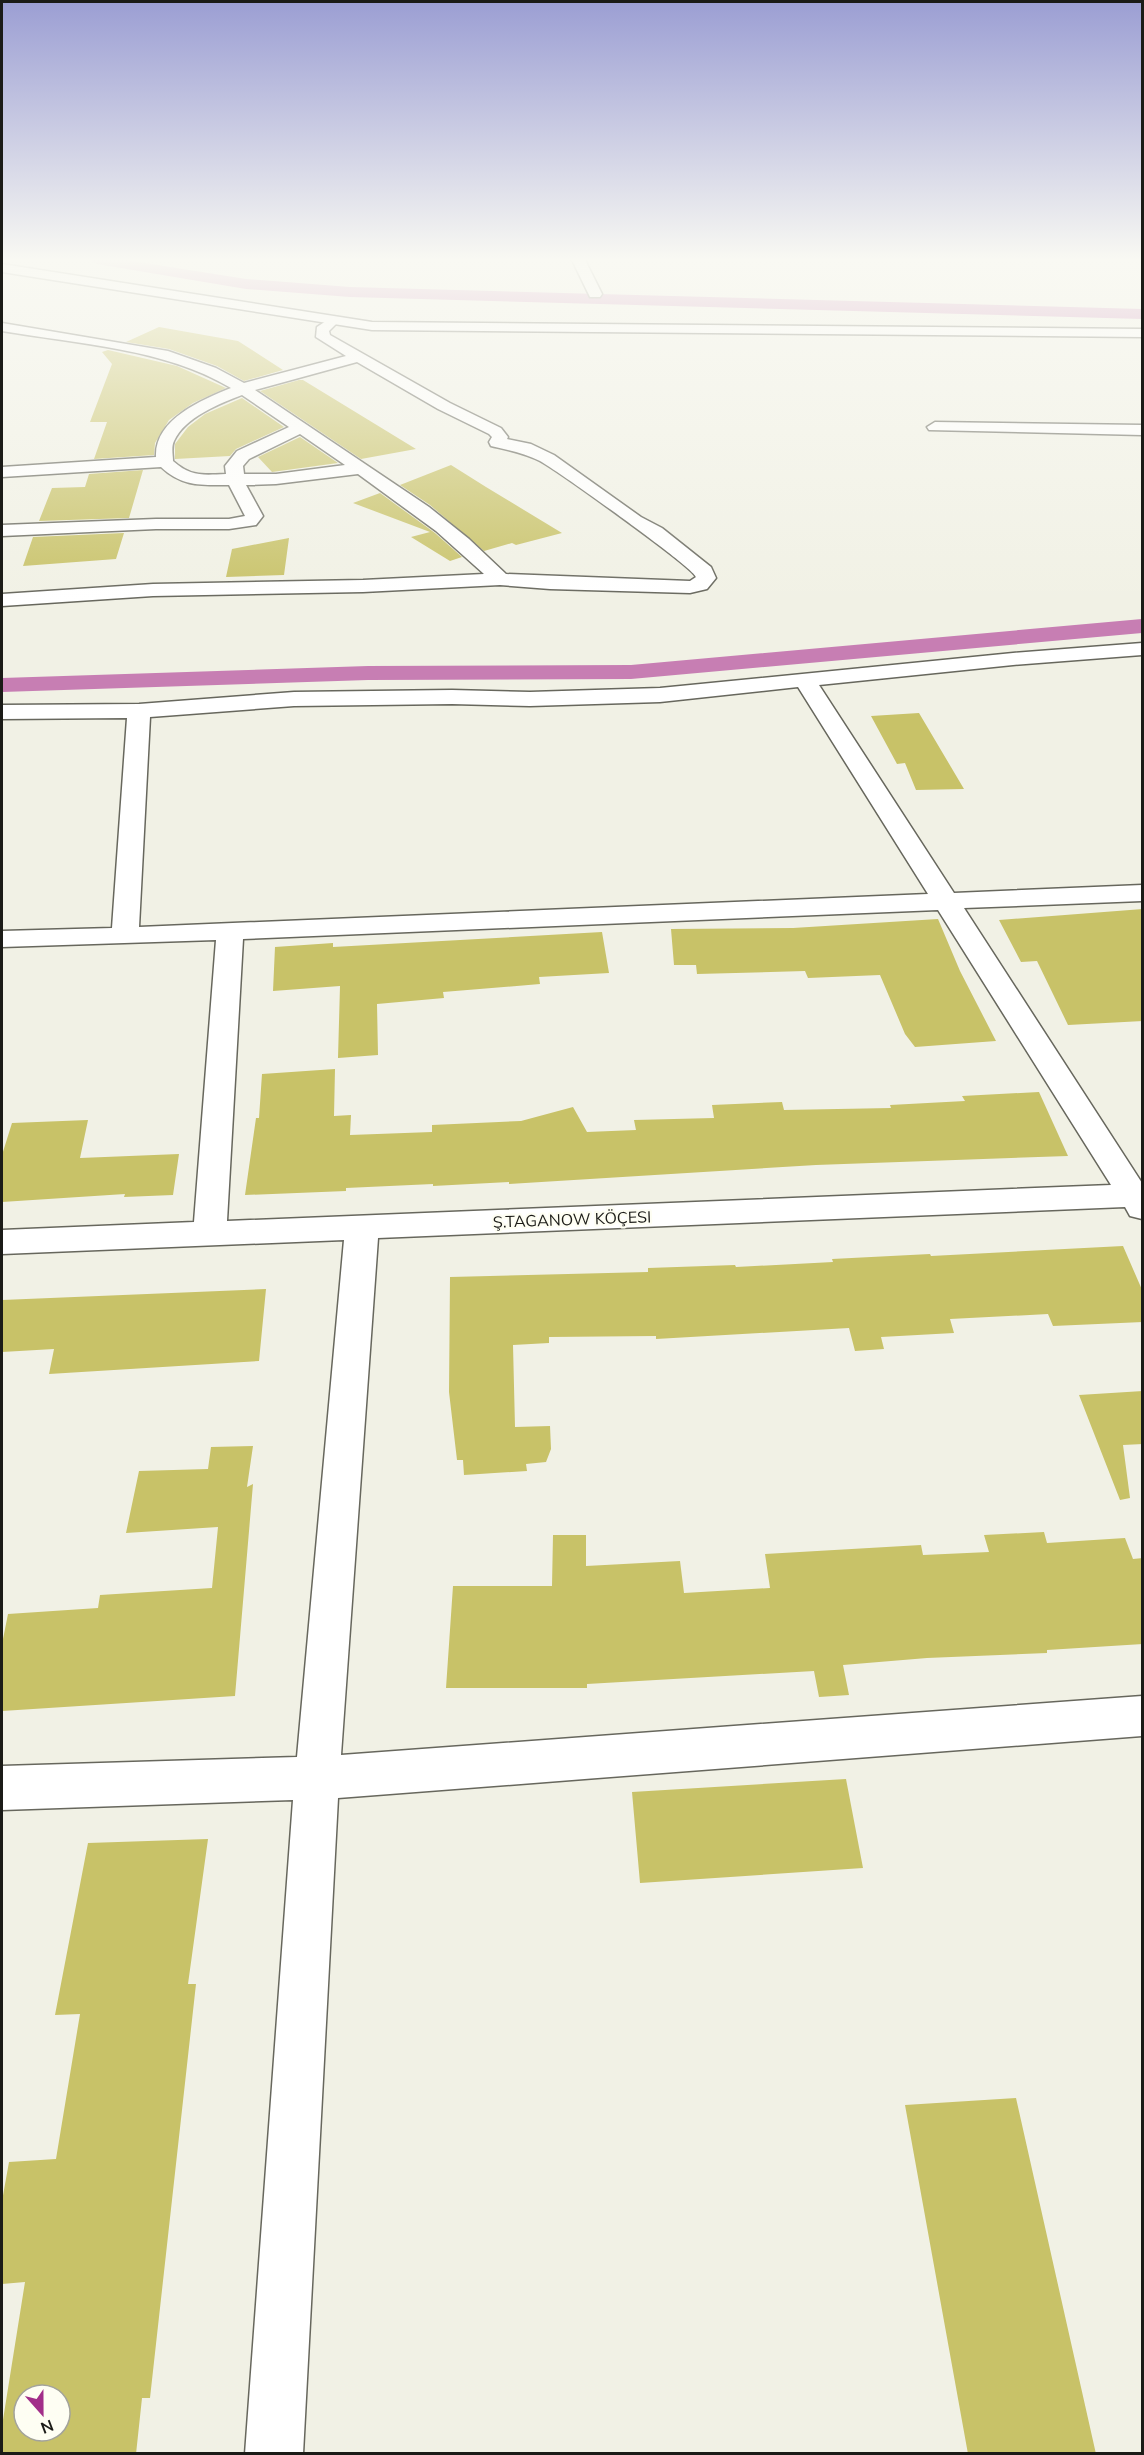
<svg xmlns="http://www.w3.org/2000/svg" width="1144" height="2455" font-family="Mulish,sans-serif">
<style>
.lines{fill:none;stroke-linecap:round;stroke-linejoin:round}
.canal{fill:#c77eb3;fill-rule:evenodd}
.building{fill:#c8c268;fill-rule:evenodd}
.minor-casing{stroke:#67675d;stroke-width:3}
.major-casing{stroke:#67675d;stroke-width:3}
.minor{fill:#fff;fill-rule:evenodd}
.major{fill:#fff;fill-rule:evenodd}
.labels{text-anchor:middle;stroke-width:4.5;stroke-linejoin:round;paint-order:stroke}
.street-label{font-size:16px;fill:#1b1b17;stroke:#fefef3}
</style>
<rect width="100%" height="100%" fill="#f1f1e5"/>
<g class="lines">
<path class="canal" d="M 90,260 L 126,260 L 246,279 L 350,287 L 1142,309 L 1142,319 L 350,297 L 246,289 L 97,264 Z
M 1142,619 L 1142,633 L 631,679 L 368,680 L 2,692 L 2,678 L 368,666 L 631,665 Z"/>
</g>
<path class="building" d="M 159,327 L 238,341 L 283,370 L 244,381 L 217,366 L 169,349 L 126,342 Z
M 108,350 L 177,366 L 226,388 L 193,403 L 169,420 L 155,443 L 154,455 L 94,459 L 107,422 L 90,422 L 112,364 L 102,352 Z
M 299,380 L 303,380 L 416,449 L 361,459 L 260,391 Z
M 242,398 L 284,427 L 236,449 L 230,456 L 175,459 L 175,444 L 188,427 L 205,414 Z
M 300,437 L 338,463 L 272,472 L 258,457 Z
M 451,465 L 486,487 L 562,533 L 516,545 L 512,543 L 484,551 L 430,505 L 400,485 Z
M 143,470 L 129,518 L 39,521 L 52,488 L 85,487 L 89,474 Z
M 380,493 L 435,533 L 462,557 L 450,561 L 411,537 L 430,532 L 353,503 Z
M 124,533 L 116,559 L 23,566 L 33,537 Z
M 289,538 L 284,575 L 226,577 L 232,549 Z
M 919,713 L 964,789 L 916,790 L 905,763 L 897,764 L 871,716 Z
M 1143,909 L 1143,1021 L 1068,1025 L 1037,961 L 1021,962 L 999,920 Z
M 938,919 L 960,971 L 996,1041 L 915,1047 L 905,1034 L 880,975 L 808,978 L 805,971 L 697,974 L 696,965 L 674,965 L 671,929 L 793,928 Z
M 602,932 L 609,973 L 539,977 L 540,984 L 443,992 L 444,998 L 377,1004 L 378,1055 L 338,1058 L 340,986 L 273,991 L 275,947 L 333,943 L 333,947 Z
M 335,1069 L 334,1116 L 351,1115 L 350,1135 L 432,1132 L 432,1125 L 521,1121 L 573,1107 L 587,1132 L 636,1130 L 634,1120 L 714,1118 L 712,1105 L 782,1102 L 784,1110 L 891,1108 L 890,1105 L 965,1101 L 962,1096 L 1039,1092 L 1068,1156 L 816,1165 L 509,1184 L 509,1182 L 433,1186 L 433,1184 L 346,1188 L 346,1191 L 245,1195 L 256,1118 L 259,1118 L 262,1074 Z
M 88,1120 L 80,1158 L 179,1154 L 173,1195 L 124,1197 L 125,1194 L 2,1202 L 2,1155 L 12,1123 Z
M 1123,1246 L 1143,1292 L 1143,1322 L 1053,1326 L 1048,1314 L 950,1319 L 954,1333 L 881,1337 L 884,1349 L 855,1351 L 849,1328 L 656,1339 L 656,1336 L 549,1337 L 549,1343 L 513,1345 L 515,1427 L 550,1426 L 551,1449 L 546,1462 L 526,1464 L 527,1471 L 464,1475 L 463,1460 L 457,1460 L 449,1392 L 450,1277 L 648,1272 L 648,1268 L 735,1265 L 736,1267 L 833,1262 L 832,1259 L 930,1254 L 931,1256 Z
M 266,1289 L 259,1361 L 49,1374 L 54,1349 L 2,1352 L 2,1300 Z
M 1143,1391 L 1143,1444 L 1123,1445 L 1130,1498 L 1120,1500 L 1079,1395 Z
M 253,1446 L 247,1487 L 253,1484 L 235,1696 L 2,1711 L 2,1644 L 8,1614 L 98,1608 L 100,1595 L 212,1588 L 218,1527 L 126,1533 L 139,1471 L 208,1469 L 211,1447 Z
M 1044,1532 L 1047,1543 L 1125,1538 L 1133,1559 L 1143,1558 L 1143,1644 L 1047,1650 L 1047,1653 L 927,1658 L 843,1665 L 849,1695 L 819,1697 L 814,1671 L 587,1684 L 587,1688 L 446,1688 L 453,1586 L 552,1586 L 553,1535 L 586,1535 L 586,1566 L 680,1561 L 684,1593 L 770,1588 L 765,1554 L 921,1545 L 923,1555 L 989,1552 L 984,1535 Z
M 846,1779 L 863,1868 L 640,1883 L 632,1792 Z
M 208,1839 L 188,1984 L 196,1984 L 150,2398 L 142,2398 L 136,2454 L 2,2454 L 2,2426 L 25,2282 L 2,2284 L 2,2201 L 9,2162 L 56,2159 L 80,2014 L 55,2015 L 88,1843 ZM 24,2395 L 60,2395 L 60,2431 L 24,2431 Z
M 1016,2098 L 1096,2454 L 968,2454 L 905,2105 Z"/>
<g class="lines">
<g class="minor-casing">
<path id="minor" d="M 572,260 L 585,260 L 602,294 L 600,297 L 590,297 Z
M 332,317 L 339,321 L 329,331 L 330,335 L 450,403 L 501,428 L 508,437 L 507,439 L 531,444 L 554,455 L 641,517 L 662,528 L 711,567 L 716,578 L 707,589 L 690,593 L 550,589 L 500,585 L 363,592 L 153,596 L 2,606 L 2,594 L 153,584 L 363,580 L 484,574 L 436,531 L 358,474 L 276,484 L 246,485 L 263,516 L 256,525 L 229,529 L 156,529 L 2,536 L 2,525 L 156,519 L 229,519 L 245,516 L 229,485 C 201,485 182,487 161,467 L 2,477 L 2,467 L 156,457 C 154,420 201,400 231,388 C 164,348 78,344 2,331 L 2,323 L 168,351 L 216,368 L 244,383 L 346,356 L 316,337 L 317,327 ZM 357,362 L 438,409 L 489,434 L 492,437 L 489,442 L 491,446 C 508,450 524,453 540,461 C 558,471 693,567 696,577 L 690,581 L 506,574 L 469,539 L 429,507 L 255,390 ZM 242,395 L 289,427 L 237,451 L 225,466 L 226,474 C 203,475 191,477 173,461 C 173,455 171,447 174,441 C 185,417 219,404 242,395 ZM 300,434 L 345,465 L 276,474 L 244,474 L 243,466 L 249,459 Z
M 935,422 L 1142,425 L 1142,435 L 929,430 L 927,427 Z
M 1142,643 L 1142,655 L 1013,665 L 819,685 L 954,893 L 1142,885 L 1142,901 L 964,908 L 1142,1183 L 1142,1219 L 1130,1216 L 1125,1207 L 378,1238 L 341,1755 L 1142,1696 L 1142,1736 L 338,1798 L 303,2454 L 245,2454 L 293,1800 L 2,1810 L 2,1766 L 297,1757 L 344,1240 L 2,1254 L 2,1230 L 194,1222 L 216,940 L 2,947 L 2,931 L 112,928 L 127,718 L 2,719 L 2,705 L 139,704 L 294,692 L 452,690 L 530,692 L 660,688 L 1013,653 ZM 798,687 L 928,894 L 139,927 L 150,717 L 294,706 L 452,704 L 530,706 L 660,702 ZM 938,910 L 1111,1185 L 227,1221 L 243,939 Z"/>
</g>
<g class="major-casing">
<path id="major" d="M 2,264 L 372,322 L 1142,329 L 1142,337 L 372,330 L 2,272 Z"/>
</g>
<use href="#minor" class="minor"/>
<use href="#major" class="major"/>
</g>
<linearGradient id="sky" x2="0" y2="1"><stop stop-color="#9b9ed3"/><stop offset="0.43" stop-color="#f9f9f3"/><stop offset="1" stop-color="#f9f9f3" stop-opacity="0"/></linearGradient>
<rect width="1144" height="604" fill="url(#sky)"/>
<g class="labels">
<g class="street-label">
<text transform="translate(572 1219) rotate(-2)" y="6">Ş.TAGANOW KÖÇESI</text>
</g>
</g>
<rect width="1144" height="2455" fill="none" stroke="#1b1b17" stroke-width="6"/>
<g transform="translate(42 2413) rotate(159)"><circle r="28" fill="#fefef3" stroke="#a3a39b" stroke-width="1.5"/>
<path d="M0-4.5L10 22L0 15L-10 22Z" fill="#a22e89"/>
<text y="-9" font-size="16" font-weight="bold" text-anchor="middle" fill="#1b1b17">N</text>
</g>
</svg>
